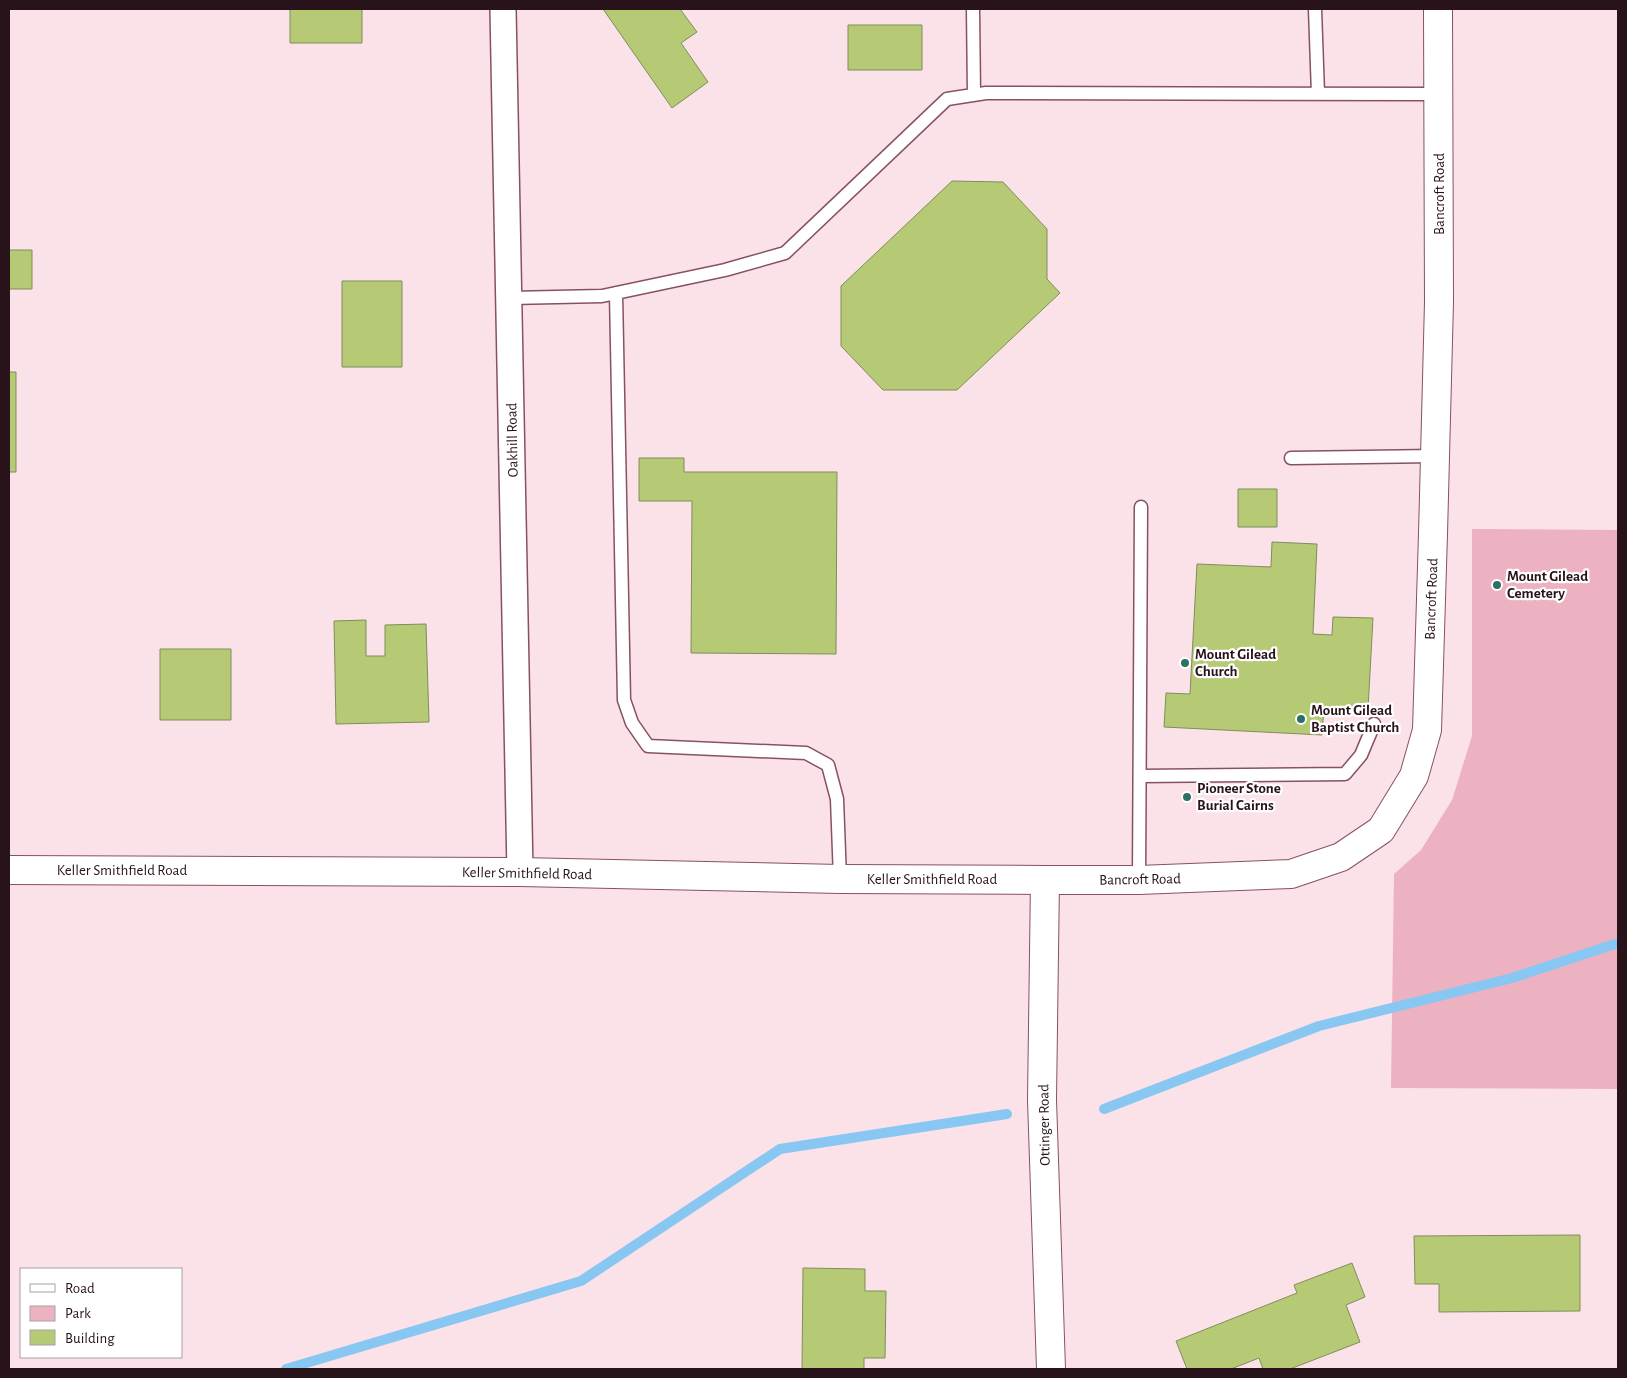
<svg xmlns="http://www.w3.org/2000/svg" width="1627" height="1378" font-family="'Alegreya Sans',sans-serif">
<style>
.green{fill:#edb2c2}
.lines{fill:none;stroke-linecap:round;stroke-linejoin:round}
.stream{stroke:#89c7f3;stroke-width:10}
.building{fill:#b6ca75;stroke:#808d5b}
.service-casing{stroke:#865262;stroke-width:15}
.minor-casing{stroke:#865262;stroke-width:28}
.tertiary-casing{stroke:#865262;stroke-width:30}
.secondary-casing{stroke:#865262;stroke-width:30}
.service{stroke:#fff;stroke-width:12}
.minor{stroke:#fff;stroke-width:25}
.tertiary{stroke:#fff;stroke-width:28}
.secondary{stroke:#fff;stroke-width:28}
.poi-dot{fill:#2c7165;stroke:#fff;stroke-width:2}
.labels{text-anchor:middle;stroke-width:4.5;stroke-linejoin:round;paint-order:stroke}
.street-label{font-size:15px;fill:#28131a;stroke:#fff}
.poi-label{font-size:15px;font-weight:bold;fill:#28131a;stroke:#fff;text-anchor:start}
</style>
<rect width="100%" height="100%" fill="#fbe2e8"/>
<path class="green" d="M 1472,529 L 1618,530 L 1618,1089 L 1391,1088 L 1394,874 L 1421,850 L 1452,800 L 1472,736 Z"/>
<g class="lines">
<path class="stream" d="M 1104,1109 L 1319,1026 L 1512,978 L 1618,943
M 286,1369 L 581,1281 L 780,1149 L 1007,1114"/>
</g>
<path class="building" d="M 290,9 L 362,9 L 362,43 L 290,43 Z
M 603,9 L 680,9 L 697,32 L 681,43 L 708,82 L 672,108 Z
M 848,25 L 922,25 L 922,70 L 848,70 Z
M 952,181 L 1003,182 L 1047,229 L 1047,279 L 1060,293 L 957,390 L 883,390 L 841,346 L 841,286 Z
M 9,250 L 32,250 L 32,289 L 9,289 Z
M 342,281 L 402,281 L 402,367 L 342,367 Z
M 9,372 L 16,372 L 16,472 L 9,472 Z
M 639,458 L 684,458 L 684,472 L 837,472 L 836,654 L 691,653 L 692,501 L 639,501 Z
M 1238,489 L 1277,489 L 1277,527 L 1238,527 Z
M 1272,542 L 1317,544 L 1313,634 L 1332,635 L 1333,617 L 1373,618 L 1368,709 L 1324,707 L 1322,735 L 1164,727 L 1166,693 L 1190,694 L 1197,564 L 1271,567 Z
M 366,620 L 366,656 L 385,656 L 385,625 L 426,624 L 429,722 L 336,724 L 334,621 Z
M 160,649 L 231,649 L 231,720 L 160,720 Z
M 1580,1235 L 1580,1311 L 1439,1312 L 1439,1284 L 1415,1284 L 1414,1236 Z
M 1352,1263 L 1365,1297 L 1346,1305 L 1360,1342 L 1290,1369 L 1263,1369 L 1259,1358 L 1231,1369 L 1187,1369 L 1176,1341 L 1297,1293 L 1294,1285 Z
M 803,1268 L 865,1269 L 865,1291 L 886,1291 L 885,1358 L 864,1358 L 864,1369 L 802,1369 Z"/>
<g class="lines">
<g class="service-casing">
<path id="service" d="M 973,9 L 974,95
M 1315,9 L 1318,94
M 616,293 L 624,700 L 632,723 L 648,746 L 806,753 L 828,765 L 837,799 L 840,879
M 510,298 L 602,296 L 725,270 L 785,253 L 947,99 L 986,93 L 1438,94
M 1291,458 L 1435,456
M 1140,776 L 1345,774 L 1361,755 L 1374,724
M 1139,880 L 1141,507"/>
</g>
<g class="minor-casing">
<path id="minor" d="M 503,9 L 520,872"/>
</g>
<g class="tertiary-casing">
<path id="tertiary" d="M 1051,1369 L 1042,1100 L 1045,880 L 1139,880 L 1291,874 L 1341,857 L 1381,830 L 1414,776 L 1427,730 L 1433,534 L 1439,302 L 1438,9"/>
</g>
<g class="secondary-casing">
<path id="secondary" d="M 9,870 L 520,872 L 840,879 L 1045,880"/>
</g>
<use href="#service" class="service"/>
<use href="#minor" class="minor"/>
<use href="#tertiary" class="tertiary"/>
<use href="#secondary" class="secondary"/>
</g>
<g class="poi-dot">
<circle cx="1497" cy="585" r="5"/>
<circle cx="1185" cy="663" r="5"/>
<circle cx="1301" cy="719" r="5"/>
<circle cx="1187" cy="797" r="5"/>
</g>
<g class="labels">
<g class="street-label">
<text transform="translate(1439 194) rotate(-90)" y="5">Bancroft Road</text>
<text transform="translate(512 440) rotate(-91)" y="5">Oakhill Road</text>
<text transform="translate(1431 599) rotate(-88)" y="5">Bancroft Road</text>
<text x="122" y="875">Keller Smithfield Road</text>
<text transform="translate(527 873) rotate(1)" y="5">Keller Smithfield Road</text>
<text x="932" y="884">Keller Smithfield Road</text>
<text transform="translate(1140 879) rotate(-1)" y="5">Bancroft Road</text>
<text transform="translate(1044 1125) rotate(-91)" y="5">Ottinger Road</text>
</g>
<g class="poi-label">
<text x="1507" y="581">Mount Gilead<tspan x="1507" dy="17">Cemetery</tspan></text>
<text x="1195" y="659">Mount Gilead<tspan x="1195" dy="17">Church</tspan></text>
<text x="1311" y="715">Mount Gilead<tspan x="1311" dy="17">Baptist Church</tspan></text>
<text x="1197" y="793">Pioneer Stone<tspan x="1197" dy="17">Burial Cairns</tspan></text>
</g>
</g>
<rect width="1627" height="1378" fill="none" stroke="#28131a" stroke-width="20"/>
<rect x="20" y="1268" width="162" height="90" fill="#ffffff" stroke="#a9a1a3"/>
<rect x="30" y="1284" width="25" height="8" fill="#ffffff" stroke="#a9a1a3"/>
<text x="65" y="1293" font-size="15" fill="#28131a">Road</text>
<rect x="30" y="1306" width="25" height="15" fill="#edb2c2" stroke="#a9a1a3"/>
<text x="65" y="1318" font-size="15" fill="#28131a">Park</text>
<rect x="30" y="1330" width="25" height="15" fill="#b6ca75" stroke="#a9a1a3"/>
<text x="65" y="1343" font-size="15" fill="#28131a">Building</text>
</svg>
